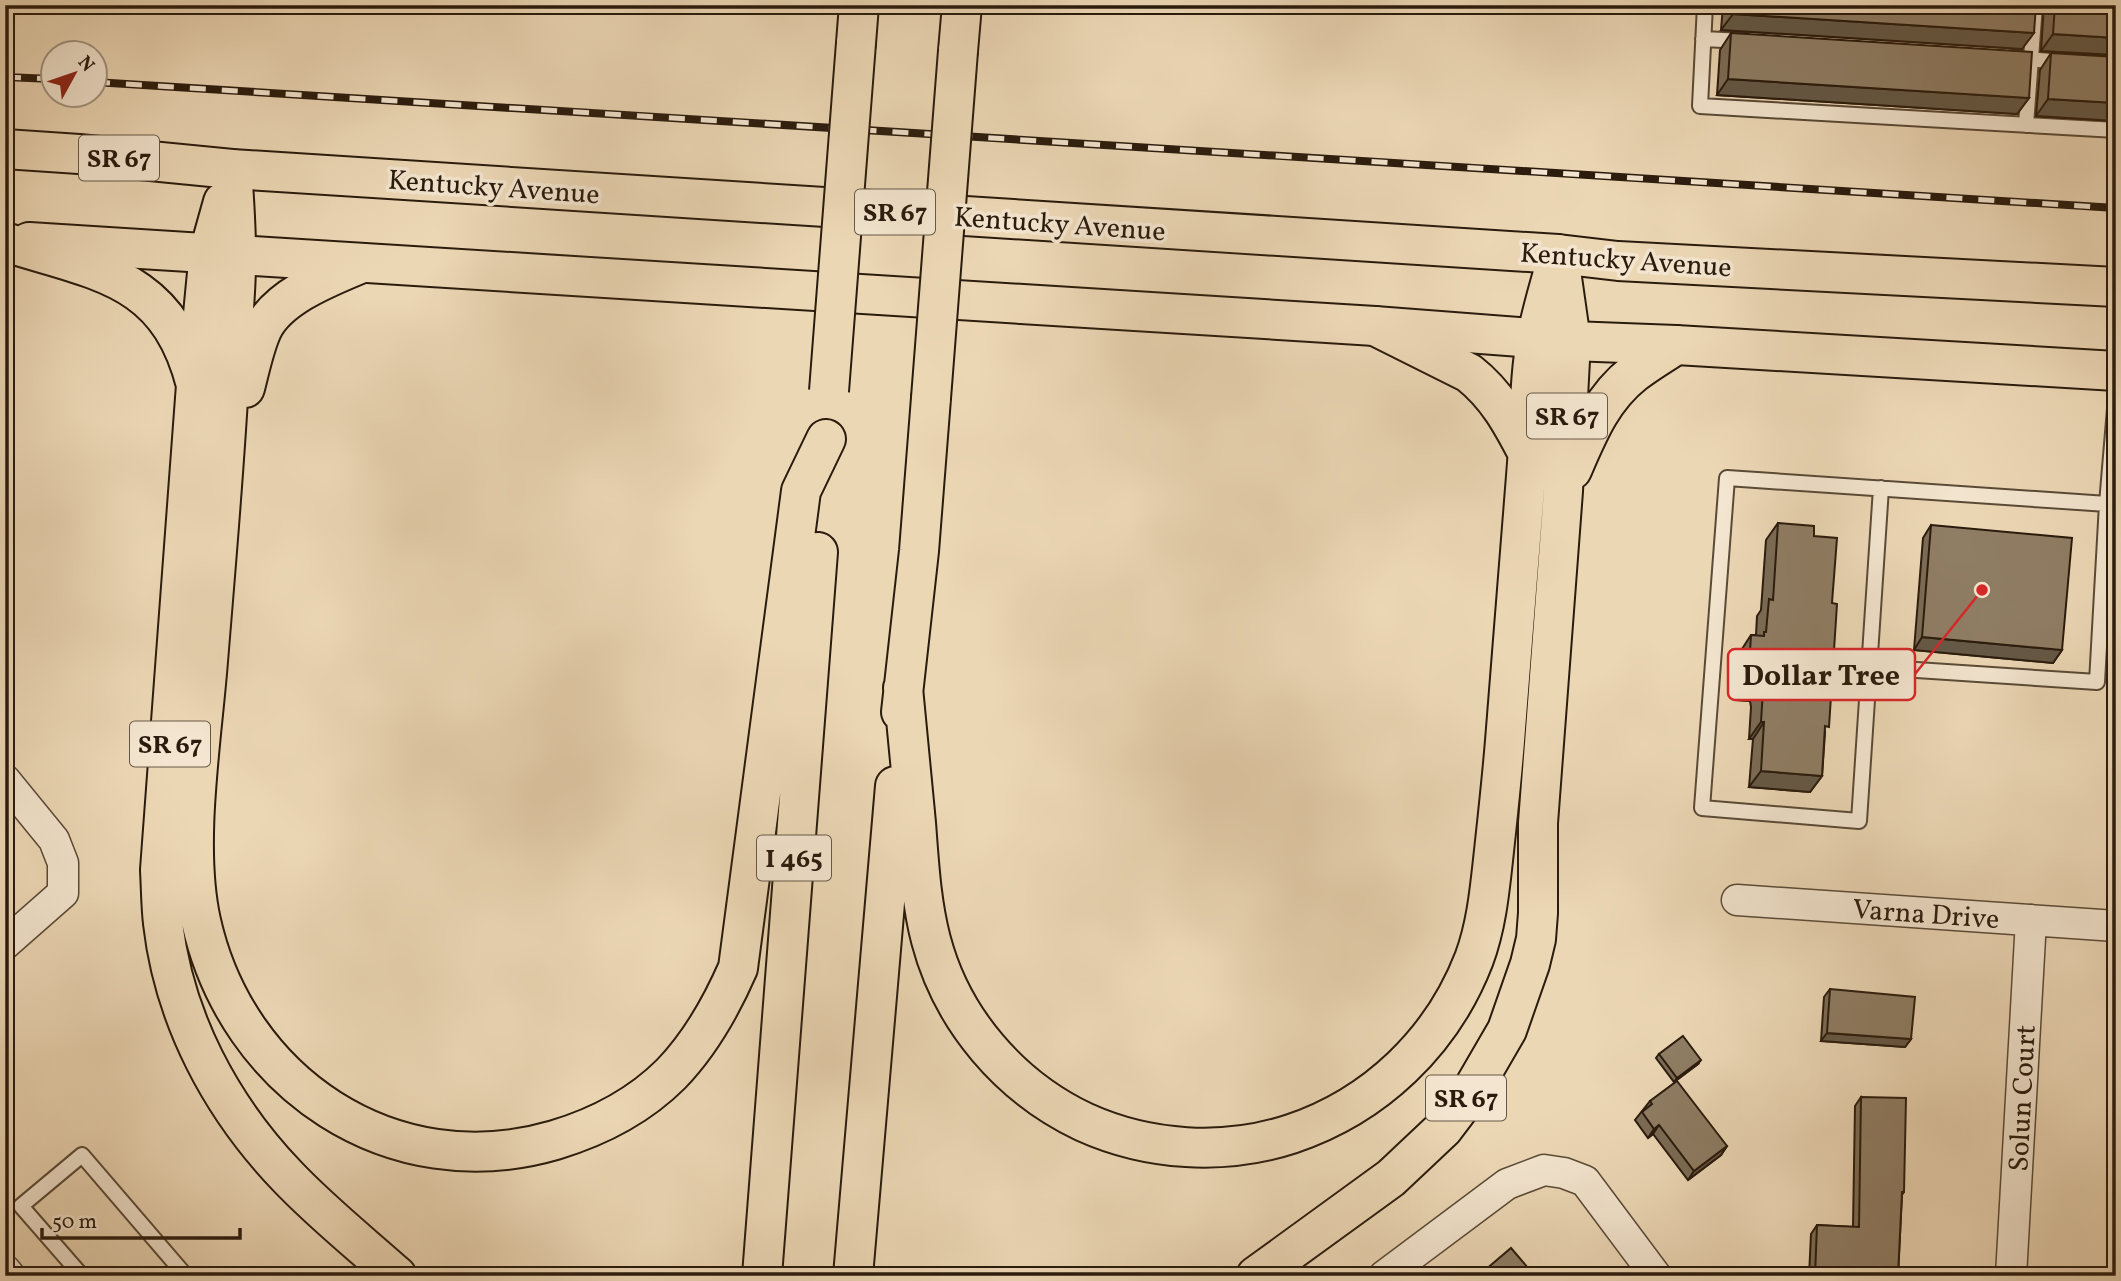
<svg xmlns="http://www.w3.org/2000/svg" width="2121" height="1281" font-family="Vollkorn,serif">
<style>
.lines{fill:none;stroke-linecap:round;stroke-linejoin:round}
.service-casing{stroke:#5a4a37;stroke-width:18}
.minor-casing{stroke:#5a4a37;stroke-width:33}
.primary-casing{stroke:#2a1b0d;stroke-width:42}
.motorway-casing{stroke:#2a1b0d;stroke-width:42}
.service{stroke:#f3e5cf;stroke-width:14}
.minor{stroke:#f3e5cf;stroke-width:30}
.primary{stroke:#ecd7b5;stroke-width:38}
.motorway{stroke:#ecd7b5;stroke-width:38}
.rail-casing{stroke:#2a1b0d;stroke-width:8}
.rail{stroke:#f3e5cf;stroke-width:5;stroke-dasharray:16;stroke-linecap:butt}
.motorway-bridge-casing{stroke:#2a1b0d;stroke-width:42;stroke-linecap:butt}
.motorway-bridge{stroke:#ecd7b5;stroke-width:38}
.wall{fill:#7b6c56;stroke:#2a1b0d;stroke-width:2}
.shaded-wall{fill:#645846;stroke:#2a1b0d;stroke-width:2}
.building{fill:#8f7d64;stroke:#2a1b0d;stroke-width:2}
.labels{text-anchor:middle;stroke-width:7;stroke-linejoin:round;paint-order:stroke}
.shield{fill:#f3e5cf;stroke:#665847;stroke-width:2}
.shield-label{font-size:26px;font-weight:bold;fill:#2a1b0d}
.street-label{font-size:28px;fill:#2a1b0d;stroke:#f3e5cf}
.leader{fill:none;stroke:#d62828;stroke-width:2.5}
.callout-dot{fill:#d62828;stroke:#f3e5cf;stroke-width:2.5}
.callout{fill:#f3e5cf;stroke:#d62828;stroke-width:2.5}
.callout-label{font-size:30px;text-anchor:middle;font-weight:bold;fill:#2a1b0d}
</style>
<rect width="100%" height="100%" fill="#ecd7b5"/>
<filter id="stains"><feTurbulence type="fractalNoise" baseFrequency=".00286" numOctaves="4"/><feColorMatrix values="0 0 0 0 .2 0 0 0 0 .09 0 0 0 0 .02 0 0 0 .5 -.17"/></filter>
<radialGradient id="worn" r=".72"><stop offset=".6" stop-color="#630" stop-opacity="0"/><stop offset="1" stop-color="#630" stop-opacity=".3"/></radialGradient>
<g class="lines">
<g class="service-casing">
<path id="service" d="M 1705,5 L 1700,106 L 2116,130
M 1703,39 L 1744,41
M 2012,58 L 2065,62
M 2026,125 L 2035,5
M 2116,397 L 2111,456 L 2116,456
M 1881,488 L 1859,821 L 1702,808 L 1727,478 L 2107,504 L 2111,456
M 1871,667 L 2097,682 L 2107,504
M 82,1276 L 21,1206 L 82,1155 L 186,1276"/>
</g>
<g class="minor-casing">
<path id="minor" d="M 5,780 L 54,840 L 63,863 L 63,893 L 5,944
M 1737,900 L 2116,926
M 5,1270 L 10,1276
M 1384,1276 L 1507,1184 L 1544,1170 L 1564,1173 L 1585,1181 L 1656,1276
M 2011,1276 L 2031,920"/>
</g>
<g class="primary-casing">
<path id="primary" d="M 5,149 L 79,154 L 232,169 L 1558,254 L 1618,261 L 2116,287
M 29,242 L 1375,326 L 1571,341 L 1676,345 L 2116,371"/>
</g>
<g class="motorway-casing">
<path id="motorway" d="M 856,43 L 859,5
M 958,51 L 962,5
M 232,169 C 234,197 236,224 236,251 C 237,288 232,326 230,363 C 225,463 216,562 208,661 C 202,739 184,844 201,921 C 237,1083 392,1188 555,1140 C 598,1127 639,1106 671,1074 C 701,1043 721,1007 738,968 L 801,491 L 826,439
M 5,242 C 100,272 168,276 196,385 L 160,870 C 161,888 161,906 163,923 C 174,1019 221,1107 287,1176 C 321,1212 360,1243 397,1276
M 1375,326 L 1469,373 C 1497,395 1512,423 1528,454
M 197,377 L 209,252 L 223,202
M 245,388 C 250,369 254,348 262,330 C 278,296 329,277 362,263
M 1572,470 C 1588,433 1602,398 1634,373 C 1647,363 1662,354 1676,345
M 903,688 C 907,733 912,778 916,823 C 919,862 921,902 931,940 C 952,1020 1010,1087 1084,1122 C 1148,1151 1224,1156 1291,1134 C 1375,1106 1442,1042 1474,959 C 1487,924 1490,887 1494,851 C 1498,814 1502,778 1505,741 C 1512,649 1520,556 1527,463 C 1530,422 1529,376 1537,336 C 1542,309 1551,282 1558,254
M 901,712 L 919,551 L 931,398
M 762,1276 L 818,552
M 853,1276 L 895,786
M 1256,1276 L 1391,1178 L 1443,1129 L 1471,1092 L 1507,1030 L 1530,964 L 1536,939 L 1538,913 L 1538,823 L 1563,491 L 1571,341 L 1561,271"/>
</g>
<use href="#service" class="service"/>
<use href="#minor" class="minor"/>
<use href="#primary" class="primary"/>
<use href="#motorway" class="motorway"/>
<g class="rail-casing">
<path id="rail" d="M 5,77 L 52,79
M 94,82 L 2116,208"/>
</g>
<use href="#rail" class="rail"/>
<g class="motorway-bridge-casing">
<path id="motorway-bridge" d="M 829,391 L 856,43
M 931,398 L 958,51"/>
</g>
<use href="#motorway-bridge" class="motorway-bridge"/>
</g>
<path class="wall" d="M 1723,5 L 2036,5 L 2022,49 L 1721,30 Z
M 2044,5 L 2116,5 L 2116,55 L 2041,51 Z
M 1731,33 L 2029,98 L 2017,114 L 1717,95 L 1720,50 Z
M 2051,53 L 2116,57 L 2116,121 L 2036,116 L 2040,70 Z
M 1778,523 L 1814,536 L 1825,733 L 1822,776 L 1810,792 L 1749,787 L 1753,739 L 1749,739 L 1751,707 L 1750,701 L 1736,700 L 1740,652 L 1751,635 L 1756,635 L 1757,616 L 1761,610 L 1766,540 Z
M 1931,525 L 2062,650 L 2053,663 L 1914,650 L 1923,538 Z
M 1830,989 L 1911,1039 L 1905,1047 L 1821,1041 L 1824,997 Z
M 1659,1054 L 1698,1064 L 1674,1082 L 1656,1058 Z
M 1861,1097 L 1904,1192 L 1902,1195 L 1898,1276 L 1809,1276 L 1811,1234 L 1817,1225 L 1853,1227 L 1855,1106 Z
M 1650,1101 L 1727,1146 L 1721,1155 L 1688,1180 L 1653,1134 L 1648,1138 L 1635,1120 Z"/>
<path class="shaded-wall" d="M 1733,14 L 2034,33 L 2022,49 L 1721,30 Z
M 2053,34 L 2116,38 L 2116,55 L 2041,51 Z
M 1728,79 L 2029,98 L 2017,114 L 1717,95 Z
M 2048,99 L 2116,103 L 2116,121 L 2036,116 Z
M 1922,637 L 2062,650 L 2053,663 L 1914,650 Z
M 1748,684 L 1762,685 L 1750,701 L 1736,700 Z
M 1761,722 L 1764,722 L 1753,739 L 1749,739 Z
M 1761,771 L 1822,776 L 1810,792 L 1749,787 Z
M 1827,1033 L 1911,1039 L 1905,1047 L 1821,1041 Z
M 1701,1060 L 1698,1064 L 1674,1082 L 1677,1078 Z
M 1659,1125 L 1653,1134 L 1648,1138 L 1654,1129 Z
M 1727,1146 L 1721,1155 L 1688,1180 L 1694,1171 Z"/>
<path class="building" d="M 1733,5 L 2036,5 L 2034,33 L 1733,14 Z
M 2055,5 L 2116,5 L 2116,38 L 2053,34 Z
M 1731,33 L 2032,52 L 2029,98 L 1728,79 Z
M 2051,53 L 2116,57 L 2116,103 L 2048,99 Z
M 1778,523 L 1814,526 L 1814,536 L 1837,538 L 1832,603 L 1837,604 L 1829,727 L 1825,726 L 1822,776 L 1761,771 L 1764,722 L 1761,722 L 1763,690 L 1762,685 L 1748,684 L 1751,635 L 1764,636 L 1764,632 L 1766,632 L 1769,599 L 1773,600 Z
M 1931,525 L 2072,538 L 2062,650 L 1922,637 Z
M 1830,989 L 1915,997 L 1911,1039 L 1827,1033 Z
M 1683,1036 L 1701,1060 L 1677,1078 L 1659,1054 Z
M 1677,1081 L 1727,1146 L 1694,1171 L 1659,1125 L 1654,1129 L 1642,1112 L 1652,1104 L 1650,1101 Z
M 1861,1097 L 1906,1098 L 1904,1192 L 1902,1192 L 1898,1276 L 1815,1276 L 1817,1225 L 1859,1227 Z
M 1511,1248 L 1535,1276 L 1478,1276 Z"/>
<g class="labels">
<g class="shield">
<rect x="79" y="135.5" width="80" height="45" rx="5"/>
<rect x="855" y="189.5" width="80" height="45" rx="5"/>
<rect x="1527" y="393.5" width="80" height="45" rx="5"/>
<rect x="130" y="721.5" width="80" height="45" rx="5"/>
<rect x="757" y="835.5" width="74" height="45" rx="5"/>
<rect x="1426" y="1075.5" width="80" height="45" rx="5"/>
</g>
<g class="shield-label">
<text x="119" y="167">SR 67</text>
<text x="895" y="221">SR 67</text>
<text x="1567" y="425">SR 67</text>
<text x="170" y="753">SR 67</text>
<text x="794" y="867">I 465</text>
<text x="1466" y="1107">SR 67</text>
</g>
<g class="street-label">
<text transform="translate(494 186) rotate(4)" y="10">Kentucky Avenue</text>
<text transform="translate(1060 223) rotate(4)" y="10">Kentucky Avenue</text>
<text transform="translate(1626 259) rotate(4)" y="10">Kentucky Avenue</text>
<text transform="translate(1926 913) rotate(4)" y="10">Varna Drive</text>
<text transform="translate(2021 1098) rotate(-87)" y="10">Solun Court</text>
</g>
</g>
<path class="leader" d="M1982 590L1915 674"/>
<circle class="callout-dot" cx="1982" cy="590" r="7"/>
<rect class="callout" x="1728" y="649" width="187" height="51" rx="7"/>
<g class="callout-label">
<text x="1821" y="685">Dollar Tree</text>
</g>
<rect width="2121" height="1281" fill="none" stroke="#ecd7b5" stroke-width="28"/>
<rect x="7" y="7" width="2107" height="1267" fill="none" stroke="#2a1b0d" stroke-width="3.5"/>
<rect x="14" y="14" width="2093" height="1253" fill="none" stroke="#2a1b0d" stroke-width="2"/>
<g transform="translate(74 74) rotate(50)"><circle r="33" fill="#f3e5cf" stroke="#a39481" stroke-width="2"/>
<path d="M0-5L12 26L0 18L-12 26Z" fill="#8f2418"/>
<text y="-10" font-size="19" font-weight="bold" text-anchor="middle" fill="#2a1b0d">N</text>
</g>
<path d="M42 1228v10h198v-10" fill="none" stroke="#2a1b0d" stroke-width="3.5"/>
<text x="52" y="1228" font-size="21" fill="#2a1b0d" stroke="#f3e5cf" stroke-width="5" paint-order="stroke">50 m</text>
<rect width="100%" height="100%" filter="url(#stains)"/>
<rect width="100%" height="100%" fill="url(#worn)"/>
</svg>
